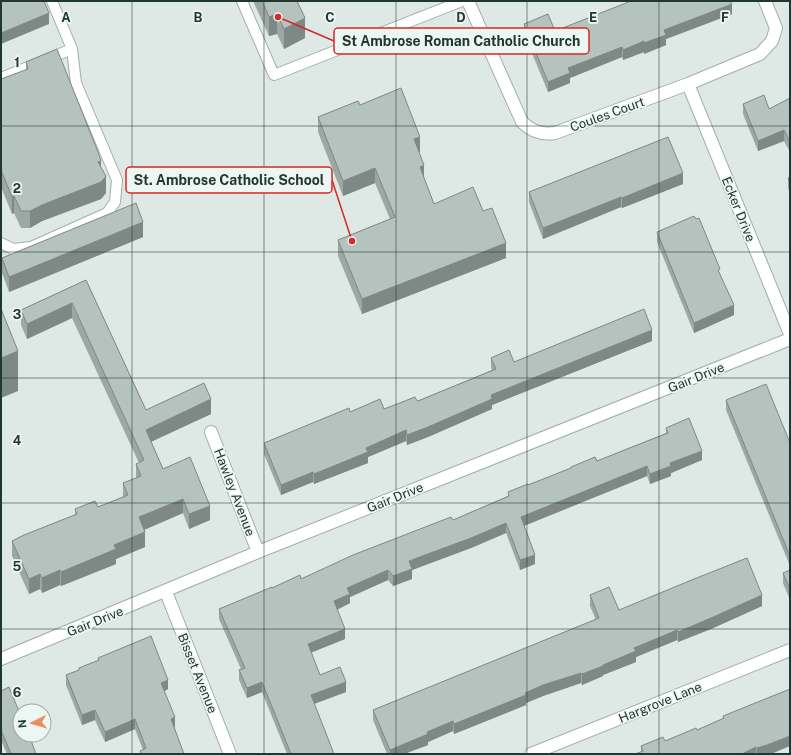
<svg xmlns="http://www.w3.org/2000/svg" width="791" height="755" font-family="'Public Sans',sans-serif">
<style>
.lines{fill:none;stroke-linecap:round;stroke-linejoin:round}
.lane-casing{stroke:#a2afac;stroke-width:12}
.street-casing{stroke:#a2afac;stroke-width:14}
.lane{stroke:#fff;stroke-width:10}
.street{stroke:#fff;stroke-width:12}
.wall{fill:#9ba8a3}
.shaded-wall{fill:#7e8885}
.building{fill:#b4c3be;stroke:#7e8885}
.grid{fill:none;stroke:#213733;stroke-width:1;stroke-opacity:0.55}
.labels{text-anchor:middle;stroke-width:3.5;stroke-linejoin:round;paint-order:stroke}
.street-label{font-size:13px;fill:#213733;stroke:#eef6f3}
.grid-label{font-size:13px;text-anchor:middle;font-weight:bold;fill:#213733;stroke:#eef6f3;stroke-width:3.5;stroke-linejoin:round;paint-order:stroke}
.leader{fill:none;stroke:#d62828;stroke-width:1.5}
.callout-dot{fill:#d62828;stroke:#eef6f3;stroke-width:1.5}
.callout{fill:#eef6f3;stroke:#d62828;stroke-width:1.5}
.callout-label{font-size:14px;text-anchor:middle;font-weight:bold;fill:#213733}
</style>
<rect width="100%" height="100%" fill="#dee8e5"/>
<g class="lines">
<g class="lane-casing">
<path id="lane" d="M 242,1 L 274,75 L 462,1
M 1,78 L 72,49 L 52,1
M 1,243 L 13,249 L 31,247 L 107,213 L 115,202 L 117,180 L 76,83 L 72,49"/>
</g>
<g class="street-casing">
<path id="street" d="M 468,1 L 522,122 C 531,131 542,135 555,133 L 688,84 L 760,54 L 772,41 L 776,28 L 765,1
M 688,84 L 790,334
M 211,432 L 258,552
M 166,592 L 230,754
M 1,659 L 258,552 L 790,339
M 531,754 L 790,650"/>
</g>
<use href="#lane" class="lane"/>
<use href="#street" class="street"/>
</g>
<path class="wall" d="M 253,1 L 297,1 L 305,38 L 284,49 L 277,34 L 269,36 Z
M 732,14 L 666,39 L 666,45 L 644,54 L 644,52 L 623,60 L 622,57 L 570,78 L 570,83 L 548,92 L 524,34 L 524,24 L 555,31 Z
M 26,62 L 101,168 L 106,193 L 101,199 L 42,221 L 30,228 L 21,228 L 14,213 L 12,214 L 1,187 L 1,79 L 26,70 Z
M 790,98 L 790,152 L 784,141 L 758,151 L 743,114 L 743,104 L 769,109 Z
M 360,105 L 420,152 L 419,152 L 424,179 L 434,204 L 483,211 L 506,258 L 362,314 L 338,256 L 338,240 L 390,219 L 375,183 L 343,196 L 318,132 L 318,117 Z
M 790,177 L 790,203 L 790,194 L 788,188 L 788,178 Z
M 683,184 L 622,208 L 621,207 L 543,239 L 529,202 L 529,192 Z
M 657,232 L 720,274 L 734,315 L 694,333 L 657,242 Z
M 143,237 L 9,292 L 2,273 L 2,258 Z
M 86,280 L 146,410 L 211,414 L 151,442 L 163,469 L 210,520 L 189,529 L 183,513 L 144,530 L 145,547 L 116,559 L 116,564 L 61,586 L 60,585 L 42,593 L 40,589 L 29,594 L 12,556 L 12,541 L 75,515 L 75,509 L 98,507 L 123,497 L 123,483 L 136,478 L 136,464 L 139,463 L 72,318 L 27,339 L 21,325 L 21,310 Z
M 652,341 L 492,405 L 492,409 L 428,437 L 407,445 L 406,441 L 368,457 L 368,463 L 314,484 L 313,482 L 281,495 L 264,454 L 264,443 L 350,412 L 384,409 L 417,401 L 492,370 L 491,368 L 491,358 L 514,362 Z
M 726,400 L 790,443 L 790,566 L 726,410 Z
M 666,428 L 702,460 L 671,473 L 671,476 L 650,484 L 647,476 L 524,526 L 535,564 L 520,570 L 506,533 L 471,548 L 412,570 L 412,579 L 393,586 L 388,580 L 350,597 L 350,603 L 337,610 L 345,639 L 311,652 L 320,675 L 346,692 L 314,704 L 334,754 L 287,754 L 262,692 L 247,698 L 239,680 L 239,670 L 241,669 L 219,619 L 219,609 L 272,588 L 301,579 L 453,520 L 508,496 L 508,492 L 571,469 L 571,467 L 597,461 L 666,433 Z
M 790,570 L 790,600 L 783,583 L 783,573 Z
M 590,595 L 619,610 L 762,606 L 711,629 L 678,642 L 677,640 L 636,657 L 636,662 L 603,675 L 603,676 L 582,685 L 581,683 L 543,696 L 526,703 L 526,705 L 454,734 L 453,731 L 428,742 L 428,745 L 404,754 L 387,754 L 373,720 L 373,710 L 596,620 L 590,606 Z
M 98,658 L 168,689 L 164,691 L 175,727 L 174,727 L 184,754 L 140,754 L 140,751 L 143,750 L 135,729 L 105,742 L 95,720 L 82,725 L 66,685 L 66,675 L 79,670 L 79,668 L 98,661 Z
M 1,691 L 36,754 L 7,754 L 1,740 Z
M 723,716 L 771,754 L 635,754 L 641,752 L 641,746 L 665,741 L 697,730 L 723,719 Z"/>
<path class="shaded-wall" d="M 732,4 L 732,14 L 666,39 L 666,45 L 644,54 L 644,43 L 664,30 Z
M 49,13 L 49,24 L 1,44 L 1,33 Z
M 277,14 L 277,34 L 269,36 L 269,17 Z
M 305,18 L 305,38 L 284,49 L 284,29 Z
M 644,41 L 644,52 L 623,60 L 623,50 Z
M 622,47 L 622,57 L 570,78 L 570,83 L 548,92 L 548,82 L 568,68 Z
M 784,130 L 784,141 L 758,151 L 758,141 Z
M 420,137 L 420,152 L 414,154 L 414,139 Z
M 101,161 L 101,177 L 98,162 Z
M 424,165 L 424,180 L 420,167 Z
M 375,168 L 375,183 L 343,196 L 343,181 Z
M 683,173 L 683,184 L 622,208 L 622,198 Z
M 106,176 L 106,193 L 101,199 L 42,221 L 30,228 L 30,211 L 42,205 Z
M 14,196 L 14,213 L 12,214 L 12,197 Z
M 621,197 L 621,207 L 543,239 L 543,228 Z
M 143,222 L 143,237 L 9,292 L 9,277 Z
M 506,243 L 506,258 L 362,314 L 362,299 Z
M 72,303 L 72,318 L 27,339 L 27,324 Z
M 734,305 L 734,315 L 694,333 L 694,323 Z
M 652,330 L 652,341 L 492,405 L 492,409 L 428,437 L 407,445 L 407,435 L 491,395 Z
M 18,351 L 18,391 L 1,398 L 1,358 Z
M 211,399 L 211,414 L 146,444 L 146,430 Z
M 406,430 L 406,441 L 368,457 L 368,463 L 314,484 L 314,474 L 366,448 Z
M 702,451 L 702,460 L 671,473 L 671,476 L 650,484 L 650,474 L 670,463 Z
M 647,466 L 647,476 L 521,527 L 521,517 Z
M 313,472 L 313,482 L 281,495 L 281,485 Z
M 183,499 L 183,513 L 139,532 L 139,517 Z
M 210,506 L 210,520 L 189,529 L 189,514 Z
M 506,523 L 506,533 L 471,548 L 412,570 L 412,579 L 393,586 L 393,576 L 409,561 Z
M 145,532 L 145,547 L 116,559 L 116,564 L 61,586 L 61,572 L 114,545 Z
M 535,555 L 535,564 L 520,570 L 520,560 Z
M 60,570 L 60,585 L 42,593 L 42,578 Z
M 388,570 L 388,580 L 350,597 L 350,603 L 334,611 L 334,601 L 347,588 Z
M 40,574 L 40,589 L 29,594 L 29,579 Z
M 762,595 L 762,606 L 711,629 L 678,642 L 678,632 Z
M 345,629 L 345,639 L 308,654 L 308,644 Z
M 677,630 L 677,640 L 636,657 L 636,662 L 603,675 L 603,676 L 582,685 L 582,674 L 603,665 L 634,648 Z
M 581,673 L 581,683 L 543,696 L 526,703 L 526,705 L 454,734 L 454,724 L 543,685 Z
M 168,680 L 168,689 L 161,693 L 161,683 Z
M 262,682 L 262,692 L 247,698 L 247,688 Z
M 346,682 L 346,692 L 311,705 L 311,695 Z
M 95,710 L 95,720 L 82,725 L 82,715 Z
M 175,717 L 175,727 L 171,729 L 171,719 Z
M 135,719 L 135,729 L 105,742 L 105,732 Z
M 453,721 L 453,731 L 428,742 L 428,745 L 404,754 L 390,754 L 390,750 L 427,732 Z
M 790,736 L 790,746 L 771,754 L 757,754 L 757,748 Z
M 756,747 L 756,754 L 742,754 Z"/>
<path class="building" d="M 1,1 L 44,1 L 49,13 L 1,33 Z
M 262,1 L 297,1 L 305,18 L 284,29 L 277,14 L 269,17 Z
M 631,1 L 730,1 L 732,4 L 664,30 L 666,35 L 644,43 L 644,41 L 623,50 L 622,47 L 568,68 L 570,73 L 548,82 L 524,24 L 548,14 L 555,31 Z
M 57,49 L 98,152 L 101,161 L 98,162 L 106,176 L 101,182 L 42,205 L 30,211 L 21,211 L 14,196 L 12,197 L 1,170 L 1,79 L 28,69 L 26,62 Z
M 401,88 L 420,137 L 414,139 L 424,165 L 420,167 L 434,204 L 473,187 L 483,211 L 492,208 L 506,243 L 362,299 L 338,240 L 395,217 L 375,168 L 343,181 L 318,117 L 358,101 L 360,105 Z
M 764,95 L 769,109 L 790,98 L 790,142 L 784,130 L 758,141 L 743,104 Z
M 668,137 L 683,173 L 622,198 L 621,197 L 543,228 L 529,192 Z
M 790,177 L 790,184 L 788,178 Z
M 136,203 L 143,222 L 9,277 L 2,258 Z
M 694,216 L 696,219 L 699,218 L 720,269 L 718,270 L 734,305 L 694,323 L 657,232 Z
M 86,280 L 146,410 L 204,383 L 211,399 L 146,430 L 163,469 L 190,457 L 210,506 L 189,514 L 183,499 L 139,517 L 145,532 L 114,545 L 116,549 L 61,572 L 60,570 L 42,578 L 40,574 L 29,579 L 12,541 L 24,535 L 77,514 L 75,509 L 95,501 L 98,507 L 128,495 L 123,483 L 141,476 L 136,464 L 144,460 L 72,303 L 27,324 L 21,310 Z
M 1,309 L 18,351 L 1,358 Z
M 644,309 L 652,330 L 491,395 L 492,399 L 428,427 L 407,435 L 406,430 L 366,448 L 368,452 L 314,474 L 313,472 L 281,485 L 264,443 L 349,408 L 350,412 L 380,399 L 384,409 L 415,397 L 417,401 L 418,401 L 496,369 L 491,358 L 509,350 L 514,362 Z
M 766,384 L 790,443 L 790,556 L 726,400 Z
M 689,418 L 702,451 L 670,463 L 671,466 L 650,474 L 647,466 L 521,517 L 535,555 L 520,560 L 506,523 L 471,538 L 409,561 L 412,569 L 393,576 L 388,570 L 347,588 L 350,594 L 334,601 L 345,629 L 308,644 L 320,675 L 340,667 L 346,682 L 311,695 L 334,754 L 291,754 L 262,682 L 247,688 L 239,670 L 245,668 L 219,609 L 272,587 L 272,588 L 300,575 L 301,579 L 353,555 L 451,517 L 453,520 L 509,496 L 508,492 L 528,484 L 528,485 L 571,468 L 571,467 L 595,457 L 597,461 L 627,449 L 668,433 L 666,428 Z
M 747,558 L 762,595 L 711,618 L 678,632 L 677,630 L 634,648 L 636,651 L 603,665 L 603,666 L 582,674 L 581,673 L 543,685 L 525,693 L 526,695 L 454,724 L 453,721 L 427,732 L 428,734 L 390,750 L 373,710 L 599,618 L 590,595 L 609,587 L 619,610 L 694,579 Z
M 790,570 L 790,589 L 783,573 Z
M 151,636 L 168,680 L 161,683 L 175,717 L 171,719 L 184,754 L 141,754 L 140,751 L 146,748 L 135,719 L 105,732 L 95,710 L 82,715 L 66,675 L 79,670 L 79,668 L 99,660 L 98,658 Z
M 9,687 L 20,714 L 20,735 L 29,735 L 36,754 L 11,754 L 1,730 L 1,691 Z
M 790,689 L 790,736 L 767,745 L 757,748 L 756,747 L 742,754 L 635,754 L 643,751 L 641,746 L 663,737 L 665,741 L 696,728 L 697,730 L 724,718 L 723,716 Z"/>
<path class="grid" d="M 132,1 L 132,754M 264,1 L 264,754M 396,1 L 396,754M 527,1 L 527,754M 659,1 L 659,754M 1,126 L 790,126M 1,252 L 790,252M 1,378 L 790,378M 1,503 L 790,503M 1,629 L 790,629"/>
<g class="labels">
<g class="street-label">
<text transform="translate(607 114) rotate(-20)" y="5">Coules Court</text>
<text transform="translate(739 209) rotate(68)" y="5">Ecker Drive</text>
<text transform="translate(696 377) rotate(-22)" y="5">Gair Drive</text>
<text transform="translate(235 492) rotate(69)" y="5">Hawley Avenue</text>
<text transform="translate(395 497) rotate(-22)" y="5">Gair Drive</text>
<text transform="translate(95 621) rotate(-22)" y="5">Gair Drive</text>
<text transform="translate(198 673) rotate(68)" y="5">Bisset Avenue</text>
<text transform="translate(660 702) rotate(-22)" y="5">Hargrove Lane</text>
</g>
</g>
<g class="grid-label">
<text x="66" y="22">A</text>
<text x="198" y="22">B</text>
<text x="330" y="22">C</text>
<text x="461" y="22">D</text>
<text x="593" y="22">E</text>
<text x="725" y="22">F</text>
<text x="17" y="67">1</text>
<text x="17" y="193">2</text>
<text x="17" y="319">3</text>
<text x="17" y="445">4</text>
<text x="17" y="571">5</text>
<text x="17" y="697">6</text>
</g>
<path class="leader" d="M278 17L334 41M352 241L332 180"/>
<g class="callout-dot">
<circle cx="278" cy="17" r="4"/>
<circle cx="352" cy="241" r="4"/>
</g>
<g class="callout">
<rect x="334" y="28" width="255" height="26" rx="4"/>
<rect x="126" y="167" width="206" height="26" rx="4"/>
</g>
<g class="callout-label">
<text x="461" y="46">St Ambrose Roman Catholic Church</text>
<text x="229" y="185">St. Ambrose Catholic School</text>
</g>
<rect width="791" height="755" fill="none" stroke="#213733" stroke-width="4"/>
<g transform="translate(32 723) rotate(265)"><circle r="19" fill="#eef6f3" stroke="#9caaa6"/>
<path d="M0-3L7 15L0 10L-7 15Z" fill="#e68f5f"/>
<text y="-6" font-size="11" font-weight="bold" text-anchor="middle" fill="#213733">N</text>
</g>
</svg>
